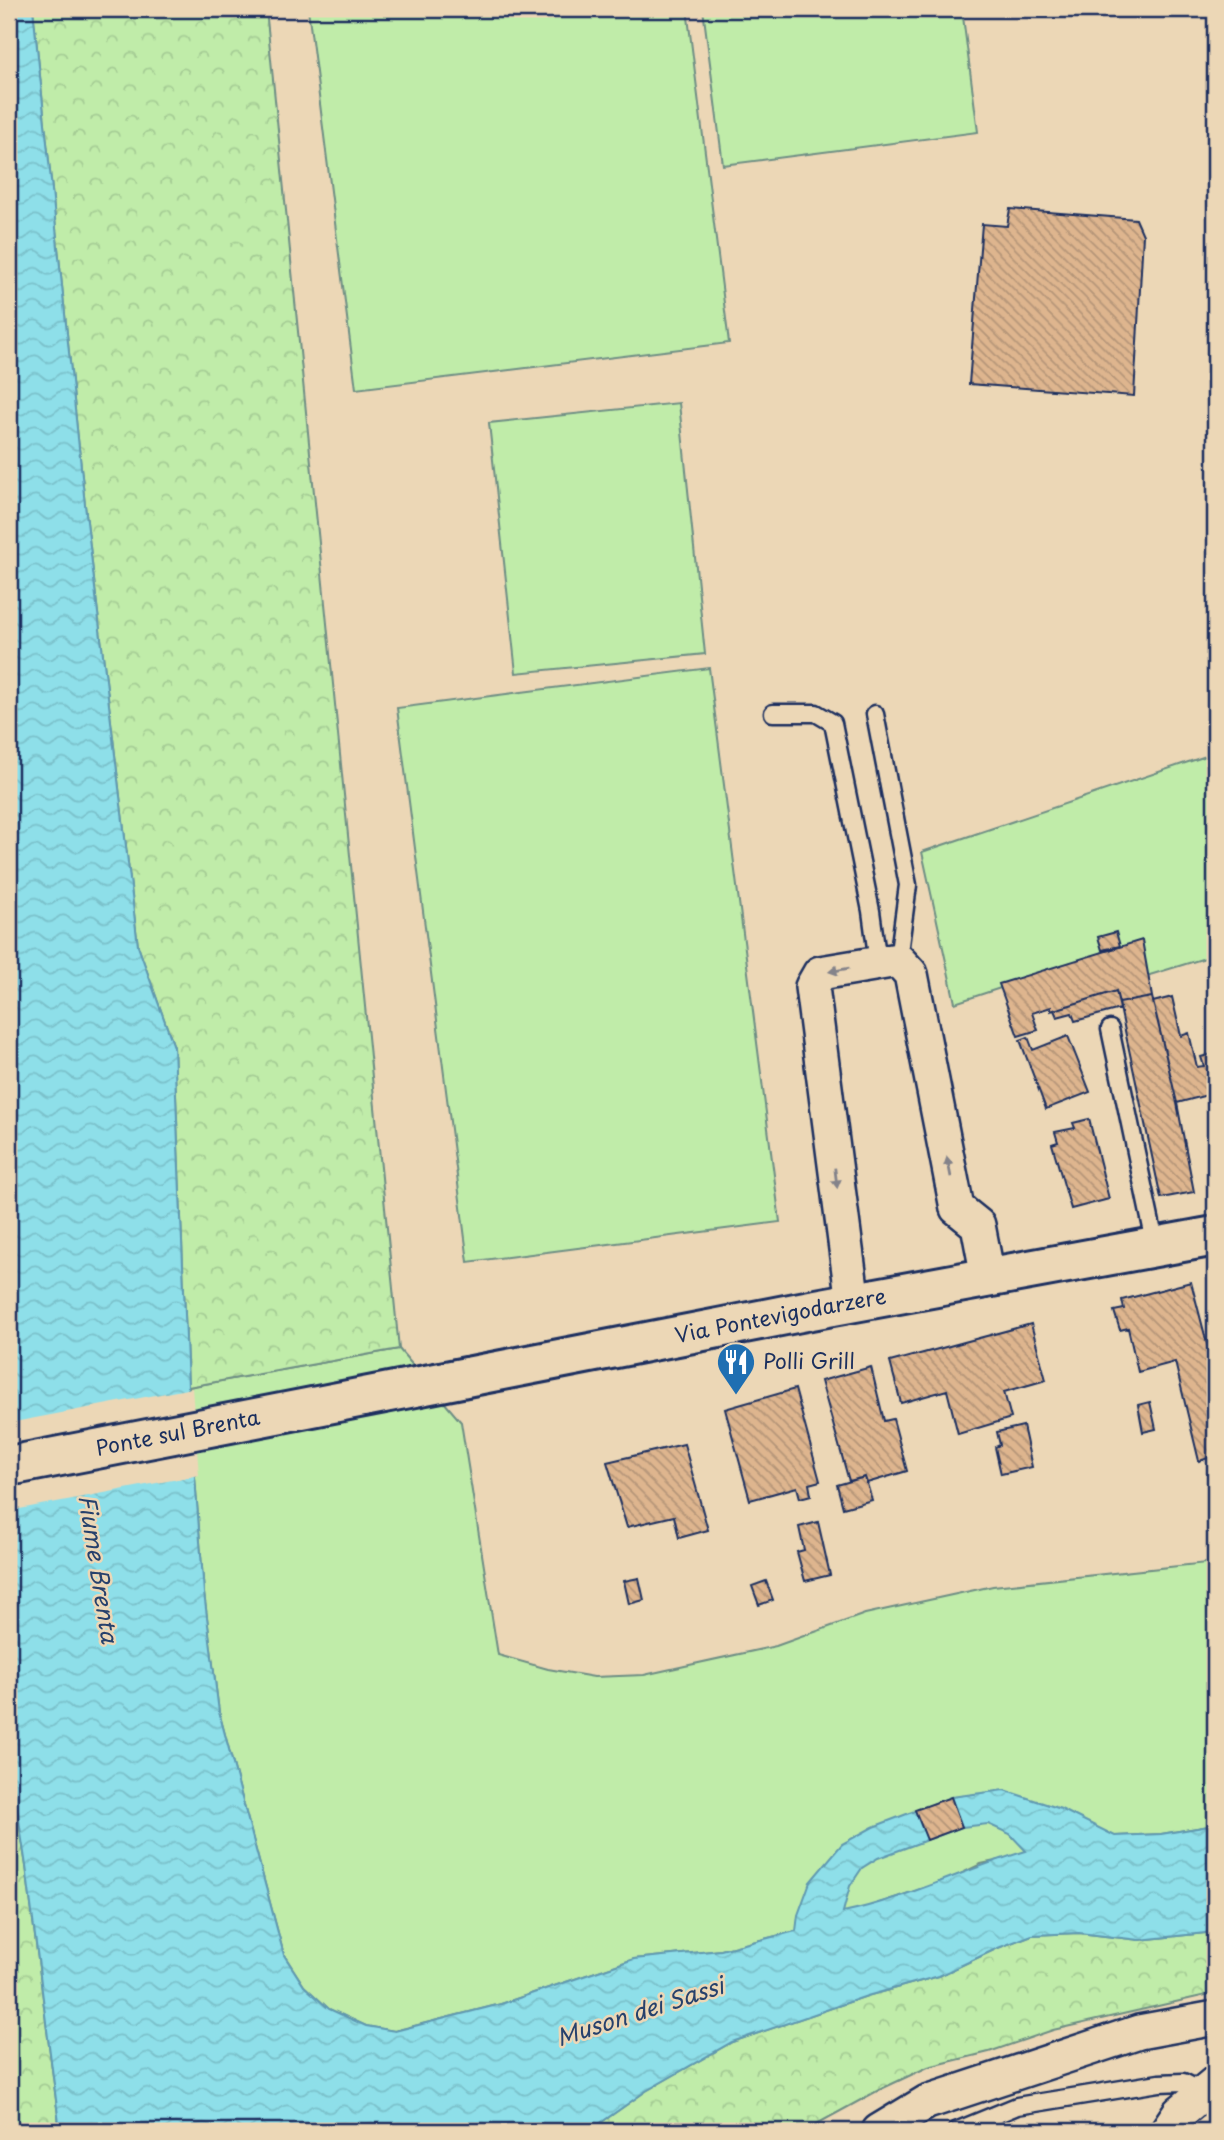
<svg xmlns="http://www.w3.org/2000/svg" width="1224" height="2140" font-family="'Playpen Sans',sans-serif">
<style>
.green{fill:#c0eca9;stroke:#6e8e84;stroke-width:2}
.forest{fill:url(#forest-crowns);stroke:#6e8e84;stroke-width:2}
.water{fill:url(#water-waves);stroke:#6099b1;stroke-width:2;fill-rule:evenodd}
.pier{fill:#ecd7b6}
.building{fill:url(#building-back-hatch);stroke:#1b2f5e;stroke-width:2}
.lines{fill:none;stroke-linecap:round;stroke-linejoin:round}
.service-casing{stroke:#1b2f5e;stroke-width:21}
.minor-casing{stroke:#1b2f5e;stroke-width:38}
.secondary-casing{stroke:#1b2f5e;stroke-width:44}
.service{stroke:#ecd7b6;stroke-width:16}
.minor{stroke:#ecd7b6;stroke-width:33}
.secondary{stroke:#ecd7b6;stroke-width:38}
.oneway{fill:#84838a}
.labels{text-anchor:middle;stroke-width:5;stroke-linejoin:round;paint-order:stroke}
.street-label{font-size:21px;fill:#1b2f5e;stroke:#ecd7b6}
.poi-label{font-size:21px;fill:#1b2f5e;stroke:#ecd7b6;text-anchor:start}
.water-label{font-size:23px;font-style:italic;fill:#26416c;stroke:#ecd7b6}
</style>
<defs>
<pattern id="forest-crowns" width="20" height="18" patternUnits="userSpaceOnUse" patternTransform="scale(1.75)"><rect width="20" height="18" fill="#c0eca9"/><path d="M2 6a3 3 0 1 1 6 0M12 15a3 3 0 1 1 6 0" fill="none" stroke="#a4cb94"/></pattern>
<pattern id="water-waves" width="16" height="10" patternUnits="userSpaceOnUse" patternTransform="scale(1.75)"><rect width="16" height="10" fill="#8edfe9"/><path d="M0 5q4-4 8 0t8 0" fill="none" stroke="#7ac0ca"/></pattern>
<pattern id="building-back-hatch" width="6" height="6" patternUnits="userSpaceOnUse" patternTransform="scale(1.75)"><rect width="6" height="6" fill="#deb58e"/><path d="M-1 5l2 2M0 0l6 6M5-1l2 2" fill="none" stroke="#b39477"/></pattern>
</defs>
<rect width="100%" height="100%" fill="#ecd7b6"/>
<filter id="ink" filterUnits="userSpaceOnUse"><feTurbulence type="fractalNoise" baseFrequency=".0143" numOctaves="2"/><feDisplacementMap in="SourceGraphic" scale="14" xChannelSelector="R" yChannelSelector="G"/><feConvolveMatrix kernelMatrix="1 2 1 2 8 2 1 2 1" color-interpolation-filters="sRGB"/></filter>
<g filter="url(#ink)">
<path class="green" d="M 308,9 L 687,9 L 729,343 L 356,389 Z
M 703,9 L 962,9 L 978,132 L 723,165 Z
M 679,403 L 705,654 L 516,673 L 489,423 Z
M 709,668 L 780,1222 L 468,1262 L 397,708 Z
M 1215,753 L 1215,955 L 1140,978 L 1131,945 L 955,1003 L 922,852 Z
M 399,1349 L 461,1422 L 498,1655 L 548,1669 L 594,1677 L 644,1675 L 776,1646 L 865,1614 L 993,1586 L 1215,1562 L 1215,1825 L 1161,1834 L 1115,1836 L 981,1864 L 948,1880 L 796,1931 L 721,1950 L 634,1959 L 501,2004 L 394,2031 L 366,2026 L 329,2009 L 304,1986 L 284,1955 L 219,1712 L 204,1593 L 188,1387 Z"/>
<path class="forest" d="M 33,9 L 266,9 L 399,1349 L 188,1387 L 174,1047 L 138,946 L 85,505 Z
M 9,1755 L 26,1866 L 60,2131 L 9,2131 Z
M 1215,1932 L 1215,1993 L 1053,2030 L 989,2052 L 928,2067 L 879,2090 L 804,2131 L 589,2131 L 646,2091 L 732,2042 L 867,1996 L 939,1976 L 998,1948 L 1032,1935 L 1079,1933 L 1139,1940 Z"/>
<path class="water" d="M 9,9 L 33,9 L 85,505 L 138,946 L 174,1047 L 188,1387 L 204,1593 L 219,1712 L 284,1955 L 304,1986 L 329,2009 L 366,2026 L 395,2031 L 501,2004 L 634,1959 L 721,1950 L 796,1931 L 798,1915 L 810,1882 L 842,1844 L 873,1827 L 951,1797 L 1004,1790 L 1061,1809 L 1115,1836 L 1161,1834 L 1215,1825 L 1215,1932 L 1139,1940 L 1079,1933 L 1032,1935 L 998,1948 L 939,1976 L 867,1996 L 732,2042 L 646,2091 L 589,2131 L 60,2131 L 26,1866 L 9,1755 ZM 988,1824 L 1010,1834 L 1026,1851 C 965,1869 906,1899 843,1912 L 850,1886 L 862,1868 L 878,1858 L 962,1827 Z"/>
<path class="pier" d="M 192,1388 L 199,1475 L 9,1511 L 9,1423 Z"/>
<path class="building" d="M 1010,209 L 1136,219 L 1143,235 L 1134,396 L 969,384 L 982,224 L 1007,226 Z
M 1116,932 L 1120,946 L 1102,950 L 1098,937 Z
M 1142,940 L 1152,997 L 1119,1003 L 1116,991 L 1051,1011 L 1051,1007 L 1032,1013 L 1038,1030 L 1018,1036 L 999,984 Z
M 1116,991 L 1120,1009 L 1075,1021 L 1072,1013 L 1057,1017 L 1054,1010 Z
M 1152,997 L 1177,1103 L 1194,1192 L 1161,1198 L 1119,1003 Z
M 1172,997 L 1181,1036 L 1189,1033 L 1197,1067 L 1204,1066 L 1201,1057 L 1215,1053 L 1215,1093 L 1177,1103 L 1153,1002 Z
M 1068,1036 L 1090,1092 L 1046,1109 L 1020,1040 L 1028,1037 L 1033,1050 Z
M 1089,1119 L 1109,1199 L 1071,1209 L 1052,1144 L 1058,1142 L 1055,1132 L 1075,1128 L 1073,1123 Z
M 1191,1282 L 1215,1374 L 1215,1456 L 1199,1461 L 1175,1362 L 1138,1372 L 1128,1328 L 1120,1330 L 1114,1311 L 1124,1309 L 1122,1300 Z
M 1031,1324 L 1046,1380 L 1004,1392 L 1011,1418 L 958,1434 L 947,1390 L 901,1403 L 890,1362 Z
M 871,1367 L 884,1421 L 893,1419 L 907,1471 L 867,1483 L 865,1477 L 849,1481 L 821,1381 Z
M 795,1389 L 820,1481 L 809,1484 L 811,1495 L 800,1498 L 797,1487 L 750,1500 L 725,1409 Z
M 1150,1402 L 1156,1429 L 1143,1432 L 1138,1405 Z
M 1023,1426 L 1032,1467 L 1001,1474 L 995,1447 L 1000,1445 L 997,1432 Z
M 684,1444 L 708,1530 L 679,1538 L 674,1516 L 627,1527 L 607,1462 Z
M 865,1477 L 872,1500 L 843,1508 L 837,1485 Z
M 818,1522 L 830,1575 L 805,1581 L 797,1552 L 804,1550 L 799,1527 Z
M 639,1578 L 644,1600 L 629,1604 L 624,1581 Z
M 766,1581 L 773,1600 L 759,1605 L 752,1586 Z
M 951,1797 L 962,1827 L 927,1840 L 915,1810 Z"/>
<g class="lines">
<g class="service-casing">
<path id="service" d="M 773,713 L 816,713 L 833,723 L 871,911 L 878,963
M 875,714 L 908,885 L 898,960
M 1110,1029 L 1156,1247
M 956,2131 L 1017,2106 L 1159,2083 L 1183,2082 L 1203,2092"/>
</g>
<g class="minor-casing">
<path id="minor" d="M 853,1303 L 812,987 L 820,973 L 898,960 L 911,974 L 957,1208 L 978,1225 L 988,1277
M 879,2131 L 927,2102 L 1139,2032 L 1215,2018
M 1167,2131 L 1179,2113 L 1215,2083"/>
</g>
<g class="secondary-casing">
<g id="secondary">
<path id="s1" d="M 9,1466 L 811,1310 L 1215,1236"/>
</g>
</g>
<use href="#service" class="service"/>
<use href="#minor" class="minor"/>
<use href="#secondary" class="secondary"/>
</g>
<defs><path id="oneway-solid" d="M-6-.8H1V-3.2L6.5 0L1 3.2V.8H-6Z" transform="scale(1.75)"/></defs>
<g class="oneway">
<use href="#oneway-solid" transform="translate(839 970) rotate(170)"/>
<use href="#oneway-solid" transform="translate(949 1167) rotate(-101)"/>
<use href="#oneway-solid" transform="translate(836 1178) rotate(83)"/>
</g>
</g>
<defs>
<g id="restaurant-pin" transform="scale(2.0125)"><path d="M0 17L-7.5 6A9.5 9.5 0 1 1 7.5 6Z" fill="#1f6fb2" stroke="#ecd7b6"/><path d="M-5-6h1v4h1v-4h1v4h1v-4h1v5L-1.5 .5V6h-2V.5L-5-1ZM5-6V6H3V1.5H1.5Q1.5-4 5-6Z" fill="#fff"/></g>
</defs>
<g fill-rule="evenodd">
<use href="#restaurant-pin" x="736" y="1362"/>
</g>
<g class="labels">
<g class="street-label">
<text dy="7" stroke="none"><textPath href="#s1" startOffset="786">Via Pontevigodarzere</textPath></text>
<text dy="7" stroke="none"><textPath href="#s1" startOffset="172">Ponte sul Brenta</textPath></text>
</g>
<g class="poi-label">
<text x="763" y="1369">Polli Grill</text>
</g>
<g class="water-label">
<text transform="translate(98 1569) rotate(81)" y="8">Fiume Brenta</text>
<text transform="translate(640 2012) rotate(-18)" y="8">Muson dei Sassi</text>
</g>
</g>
<rect width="1224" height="2140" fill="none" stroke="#ecd7b6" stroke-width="35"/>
<rect x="18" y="18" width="1189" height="2105" fill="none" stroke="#1b2f5e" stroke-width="2.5" filter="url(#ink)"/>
</svg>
